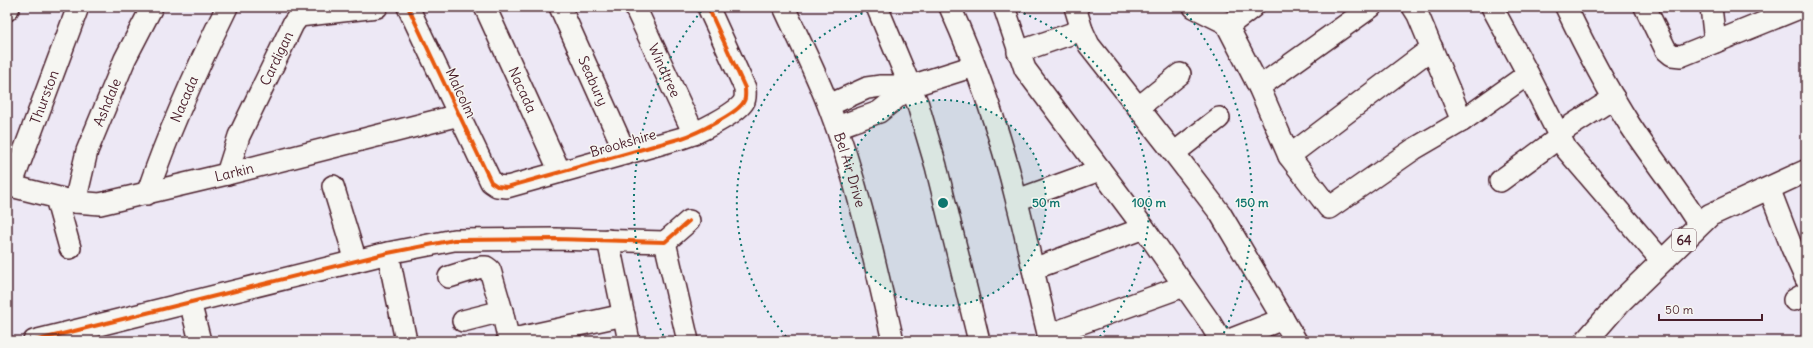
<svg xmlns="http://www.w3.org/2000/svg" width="1813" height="348" font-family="Delius,sans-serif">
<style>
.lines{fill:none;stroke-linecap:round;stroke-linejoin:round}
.minor-casing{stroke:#4a1f2b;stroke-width:24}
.major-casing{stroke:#4a1f2b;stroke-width:25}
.minor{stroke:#f6f6f2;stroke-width:21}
.major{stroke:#f6f6f2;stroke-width:22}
.cycleway-casing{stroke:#f6f6f2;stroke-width:6}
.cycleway{stroke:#e8590c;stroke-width:4}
.ring{fill:none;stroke:#0f766e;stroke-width:2;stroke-dasharray:2 4}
.labels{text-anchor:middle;stroke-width:3;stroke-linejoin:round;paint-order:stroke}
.shield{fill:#f6f6f2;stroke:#7e6067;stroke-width:1}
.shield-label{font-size:13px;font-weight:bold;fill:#4a1f2b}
.street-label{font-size:14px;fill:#4a1f2b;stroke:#f6f6f2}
.centre{fill:#0f766e;stroke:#f6f6f2;stroke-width:2}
.ring-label{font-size:12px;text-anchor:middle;font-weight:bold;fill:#0f766e;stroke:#f6f6f2;stroke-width:3;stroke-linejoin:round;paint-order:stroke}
</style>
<rect width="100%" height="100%" fill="#ede8f5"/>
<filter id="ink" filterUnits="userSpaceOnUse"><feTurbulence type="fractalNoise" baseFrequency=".025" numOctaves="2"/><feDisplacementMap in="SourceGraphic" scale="8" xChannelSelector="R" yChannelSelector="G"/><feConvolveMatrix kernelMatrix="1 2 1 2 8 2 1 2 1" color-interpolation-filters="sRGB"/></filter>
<g filter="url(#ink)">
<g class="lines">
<g class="minor-casing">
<g id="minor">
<path d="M 408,7 L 491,182 L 497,186 L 507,187 L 682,138 C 695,134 739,113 744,101 C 746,98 745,92 745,88 L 708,7"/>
<path id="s1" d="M 485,7 L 560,172"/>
<path id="s2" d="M 560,7 L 626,154"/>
<path id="s3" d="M 635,7 L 694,134"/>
<path id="s4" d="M 784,7 C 799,40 816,73 829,107 C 858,182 875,263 893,341"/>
<path d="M 877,7 L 918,105 L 936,166 L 979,341"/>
<path d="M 950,7 C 978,69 1001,136 1017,202 C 1029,248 1038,295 1050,341"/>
<path d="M 1004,7 L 1025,69 L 1144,228 L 1209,321 L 1221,341"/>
<path d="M 1075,7 L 1082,30 L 1089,45 L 1174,153 L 1220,213 L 1296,341"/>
<path d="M 1194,7 L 1226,23 L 1259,87 L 1289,156 L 1329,208 L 1414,149 L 1462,121"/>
<path d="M 1413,7 L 1418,15 L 1462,121 L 1528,74"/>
<path d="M 1492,7 L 1528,74 L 1566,149 L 1662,261"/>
<path d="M 1566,7 C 1585,47 1606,87 1630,125 C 1652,159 1678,190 1699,225"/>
<path d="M 1645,7 L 1666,50 L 1672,55 L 1681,56 L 1802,7"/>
<path d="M 1711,7 L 1715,42"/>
<path d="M 7,10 L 9,7"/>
<path d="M 1228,26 L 1253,7"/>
<path d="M 1018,52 L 1082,30"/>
<path d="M 1259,87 L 1371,7"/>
<path d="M 829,105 L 867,88 L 881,86 L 911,86 L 974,66"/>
<path d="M 1139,107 L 1180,74"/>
<path d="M 837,127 L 879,112 L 911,86"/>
<path d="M 1558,134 L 1614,98"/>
<path d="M 1174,153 L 1219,118"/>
<path d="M 1289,156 L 1432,48"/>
<path id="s5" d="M 227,174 L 239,136 L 293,24 L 299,16 L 377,7"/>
<path d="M 1500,181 L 1560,137"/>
<path id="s6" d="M 7,185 L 75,202 L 100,204 L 227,174 L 459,115"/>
<path id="s7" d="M 11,186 L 78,7"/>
<path d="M 333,186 L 356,261"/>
<path d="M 1769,188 L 1792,248 L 1806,279"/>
<path id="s8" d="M 147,194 C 169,130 197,68 227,7"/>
<path d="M 56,198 L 70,248"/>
<path d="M 1017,200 L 1100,170"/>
<path id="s9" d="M 75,202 L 87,151 L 125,59 L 152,7"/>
<path d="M 608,240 L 629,341"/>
<path d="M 665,242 L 688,341"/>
<path d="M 388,253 L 406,341"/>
<path d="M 1033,269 L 1144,228"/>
<path d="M 449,277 L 481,267 L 486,267 L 490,270 L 502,311 L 509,341"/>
<path d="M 1794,300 L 1806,293"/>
<path d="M 190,302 L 200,341"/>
<path d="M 463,321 L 502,311"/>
<path d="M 1048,335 L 1184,286"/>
<path d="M 509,340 L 624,315"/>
<path d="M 34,341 L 388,253 L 454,240 L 555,239 L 665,242 L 689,221"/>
<path d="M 1227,341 L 1283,319"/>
</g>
</g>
<g class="major-casing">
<path id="major" d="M 1586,341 L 1620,302 L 1710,215 L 1806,171"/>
</g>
<use href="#minor" class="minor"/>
<use href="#major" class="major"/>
<g class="cycleway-casing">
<path id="cycleway" d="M 408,7 L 491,182 L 497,186 L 507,187 L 682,138 C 695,134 739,113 744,101 C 746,98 745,92 745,88 L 708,7
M 34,341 L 388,253 L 454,240 L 555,239 L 665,242 L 689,221"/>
</g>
<use href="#cycleway" class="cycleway"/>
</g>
</g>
<circle cx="943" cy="203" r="103" fill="#0f766e" fill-opacity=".12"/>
<g class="ring">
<circle cx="943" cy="203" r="103"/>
<path d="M790 341A206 206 0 0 1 879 7M1007 7A206 206 0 0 1 1096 341"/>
<path d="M666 341A309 309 0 0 1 703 9M1183 9A309 309 0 0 1 1220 341"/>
</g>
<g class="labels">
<rect class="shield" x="1672" y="229" width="24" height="22" rx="3"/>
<g class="shield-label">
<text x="1684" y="245">64</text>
</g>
<g class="street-label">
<text dy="5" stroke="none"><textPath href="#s5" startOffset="126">Cardigan</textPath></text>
<text dy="5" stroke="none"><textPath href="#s3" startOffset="70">Windtree</textPath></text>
<text dy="5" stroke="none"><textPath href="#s2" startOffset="81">Seabury</textPath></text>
<text dy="5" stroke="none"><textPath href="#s1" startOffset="91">Nacada</textPath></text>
<text transform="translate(461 93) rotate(65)" y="5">Malcolm</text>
<text dy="5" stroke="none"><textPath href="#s7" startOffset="95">Thurston</textPath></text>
<text dy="5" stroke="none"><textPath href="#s8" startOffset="102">Nacada</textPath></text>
<text dy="5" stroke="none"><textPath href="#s9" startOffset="105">Ashdale</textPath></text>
<text transform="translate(623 143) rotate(-16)" y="5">Brookshire</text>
<text dy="5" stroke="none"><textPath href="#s4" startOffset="176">Bel Air Drive</textPath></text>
<text dy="5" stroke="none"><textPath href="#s6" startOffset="233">Larkin</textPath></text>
</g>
</g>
<circle cx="943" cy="203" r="6" class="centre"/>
<g class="ring-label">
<text x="1046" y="207">50 m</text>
<text x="1149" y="207">100 m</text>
<text x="1252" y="207">150 m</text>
</g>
<rect width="1813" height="348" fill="none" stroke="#f6f6f2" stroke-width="24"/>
<rect x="12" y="12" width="1789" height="324" fill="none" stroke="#4a1f2b" stroke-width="1.5" filter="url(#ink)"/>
<path d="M1659 314v6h103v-6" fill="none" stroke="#4a1f2b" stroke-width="2"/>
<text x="1665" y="314" font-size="12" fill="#4a1f2b" stroke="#f6f6f2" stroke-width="3" paint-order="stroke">50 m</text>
</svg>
